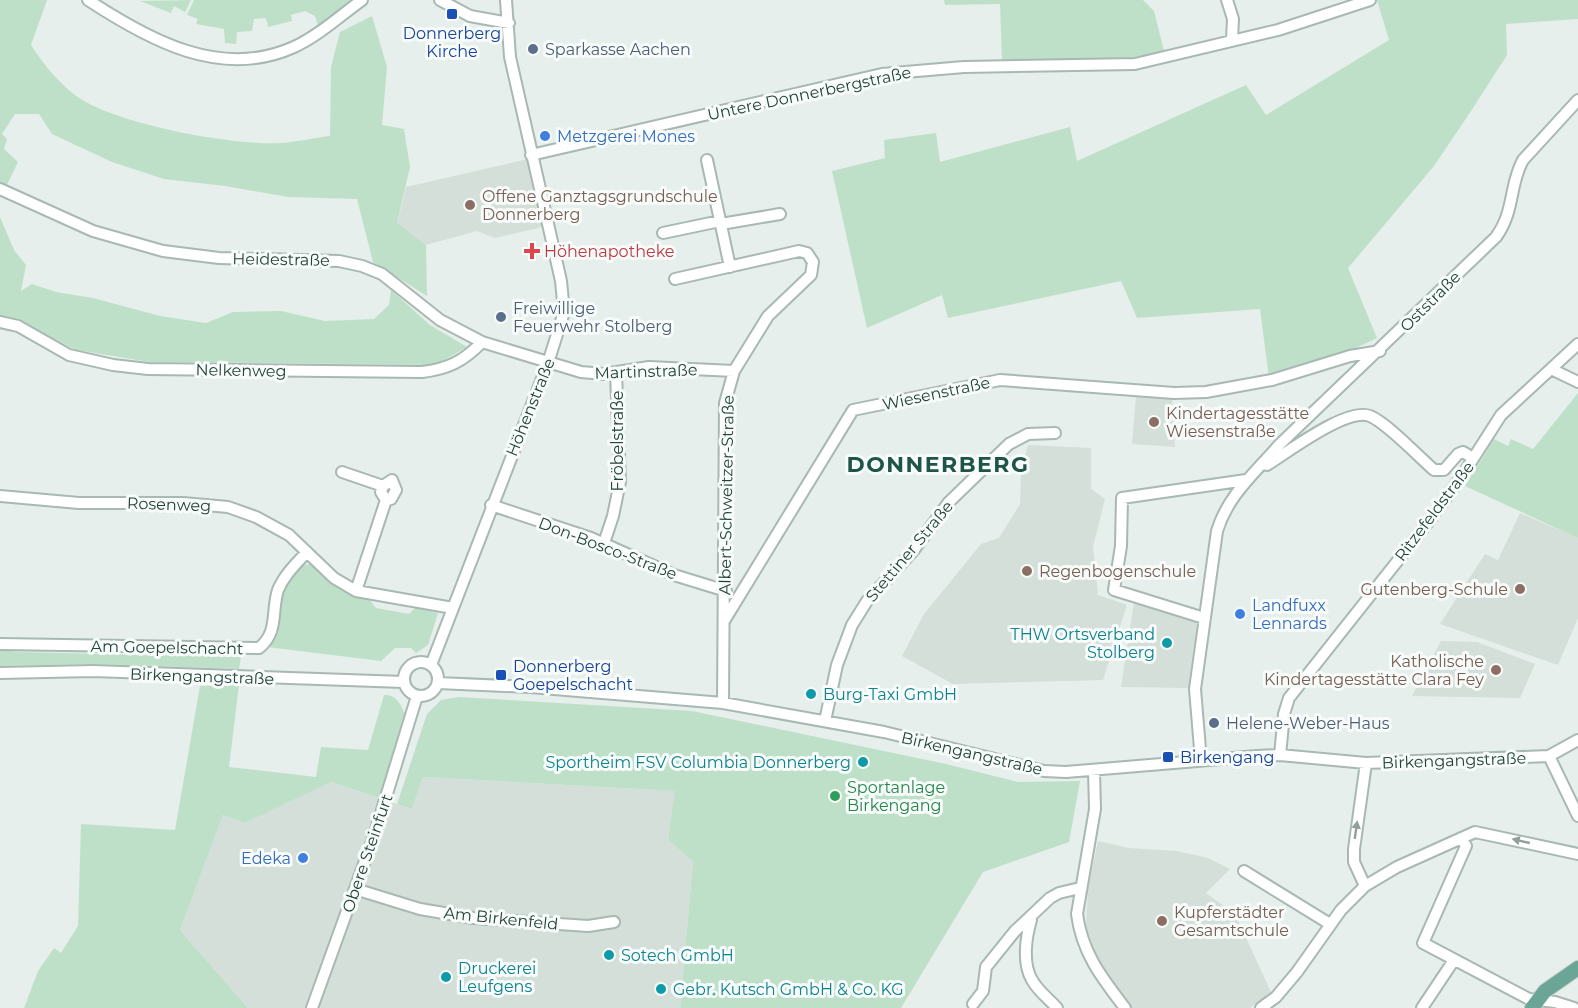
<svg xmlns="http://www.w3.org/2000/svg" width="1578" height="1008" font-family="Montserrat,sans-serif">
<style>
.built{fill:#d4dfda}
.green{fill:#bfe0c8}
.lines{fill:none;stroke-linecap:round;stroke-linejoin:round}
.minor-casing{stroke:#a8b8b2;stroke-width:14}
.major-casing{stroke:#c2cac8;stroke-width:16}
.minor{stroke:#fff;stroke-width:10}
.major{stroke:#6aa596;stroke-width:14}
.oneway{fill:#92a09c}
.transit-dot{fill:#1a4fb4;stroke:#f7fbf9;stroke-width:2}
.service-dot{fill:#5c6f8a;stroke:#f7fbf9;stroke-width:2}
.shop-dot{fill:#3f7fe0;stroke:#f7fbf9;stroke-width:2}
.education-dot{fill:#8d6e63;stroke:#f7fbf9;stroke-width:2}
.health-dot{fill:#e0444e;stroke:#f7fbf9;stroke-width:2}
.culture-dot{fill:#0f9aa8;stroke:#f7fbf9;stroke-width:2}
.leisure-dot{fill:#2e9e5b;stroke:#f7fbf9;stroke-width:2}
.labels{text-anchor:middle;stroke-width:6;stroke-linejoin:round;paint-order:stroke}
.transit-label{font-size:16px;fill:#164399;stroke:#f7fbf9;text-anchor:start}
.service-label{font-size:16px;fill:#4e5e75;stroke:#f7fbf9;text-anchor:start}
.street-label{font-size:16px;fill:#24423a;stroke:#f7fbf9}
.shop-label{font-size:16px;fill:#366cbe;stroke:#f7fbf9;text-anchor:start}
.education-label{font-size:16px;fill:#785e54;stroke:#f7fbf9;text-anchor:start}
.health-label{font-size:16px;fill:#be3a42;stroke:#f7fbf9;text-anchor:start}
.culture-label{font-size:16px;fill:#0d838f;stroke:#f7fbf9;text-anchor:start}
.leisure-label{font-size:16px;fill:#27864d;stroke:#f7fbf9;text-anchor:start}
.district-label{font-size:22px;font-weight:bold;letter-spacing:1.5px;fill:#1f5548;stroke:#f7fbf9}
</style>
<rect width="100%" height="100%" fill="#e6efeb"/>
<path class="built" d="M 528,159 L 543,227 L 495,238 L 477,231 L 426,245 L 397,224 L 406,187 Z
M 1136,396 L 1172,397 L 1175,447 L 1132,444 Z
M 1028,445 L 1091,448 L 1091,489 L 1105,499 L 1093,547 L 1098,595 L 1127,605 L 1103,680 L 953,684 L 902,656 L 924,614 L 981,544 L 999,538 L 1020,504 L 1021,470 Z
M 1520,513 L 1578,538 L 1578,618 L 1558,665 L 1440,624 L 1485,554 L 1498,560 Z
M 1134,602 L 1197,622 L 1188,688 L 1121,687 Z
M 1441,641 L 1477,642 L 1535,664 L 1520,698 L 1412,696 Z
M 423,777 L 676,791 L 668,840 L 693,860 L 680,1008 L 248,1008 L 180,930 L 223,815 L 245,823 L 330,782 L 412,809 Z
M 1098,841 L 1129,848 L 1177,851 L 1208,858 L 1230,869 L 1206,893 L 1235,914 L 1271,992 L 1250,1008 L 1131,1008 L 1099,962 L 1086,927 L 1088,889 Z"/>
<path class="green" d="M 0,0 L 47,0 L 31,45 C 45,66 62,88 84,101 C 125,125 234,146 280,143 C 297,142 314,138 330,136 L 331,67 L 340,32 L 372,16 L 387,67 L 382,125 L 404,129 L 410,167 L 397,223 L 426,245 L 427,296 L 373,262 L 357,199 L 288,197 L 225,186 L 164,179 L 112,162 L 52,134 L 39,114 L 15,114 L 2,134 L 7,139 L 4,149 L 18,162 L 7,185 L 0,182 Z
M 191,0 L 185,12 L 174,6 L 171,13 L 140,1 Z
M 194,0 L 355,0 L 318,26 L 315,16 L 305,11 L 291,15 L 292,21 L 268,27 L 266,18 L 254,19 L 252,31 L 237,32 L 236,44 L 225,43 L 224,29 L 196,24 L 198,19 L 187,15 Z
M 944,0 L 1143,0 L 1154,11 L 1164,51 L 1132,58 L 1002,60 L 1000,4 L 945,5 Z
M 1377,0 L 1578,0 L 1578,19 L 1506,24 L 1507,55 L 1471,111 L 1434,166 L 1348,268 L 1377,338 L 1327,362 L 1269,378 L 1260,309 L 1137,318 L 1121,281 L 948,318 L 942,295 L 867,328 L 832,171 L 885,158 L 884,140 L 936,133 L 940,162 L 1070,127 L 1077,161 L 1246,85 L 1266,115 L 1389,40 Z
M 0,217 L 14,250 L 26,265 L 21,291 L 32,284 L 56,292 L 93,298 L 160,316 L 206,323 L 233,312 L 281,311 L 325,321 L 374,319 L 389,305 L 391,290 L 430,325 L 467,347 L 436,365 L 150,362 L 76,350 L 18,320 L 0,316 Z
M 1578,393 L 1578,538 L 1465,486 L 1494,439 L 1508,446 L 1511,439 L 1533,449 Z
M 300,563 L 304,565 L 311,564 L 336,586 L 369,599 L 376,608 L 409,614 L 415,608 L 438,613 L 428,645 L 416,653 L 411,648 L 395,648 L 381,661 L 267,647 L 281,591 Z
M 0,650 L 17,652 L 241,657 L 239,669 L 93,664 L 0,666 Z
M 239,685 L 229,767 L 316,777 L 321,747 L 368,750 L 384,695 C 397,695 400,703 405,714 L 379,798 L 331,782 L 245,823 L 223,815 L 180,930 L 248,1008 L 24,1008 L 38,971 L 54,948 L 61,953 L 78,926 L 81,824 L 175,830 L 200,686 Z
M 459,697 L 692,711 L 946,764 L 1018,782 L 1080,781 L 1069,842 L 983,872 L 901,1008 L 680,1008 L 693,861 L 668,840 L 675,791 L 423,777 L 412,809 L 397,804 L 427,714 L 441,700 Z"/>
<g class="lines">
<g class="minor-casing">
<path id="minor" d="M 88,0 C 149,40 221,80 294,47 C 318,36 340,16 362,0
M 440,0 L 470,16 L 509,23
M 1227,0 L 1233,19 L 1232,40
M 531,155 L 882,74 L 964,67 L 1135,64 L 1278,30 L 1370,0
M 707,160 L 730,267
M 0,189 L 93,231 L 163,251 L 219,258 L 339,261 L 362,266 L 382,274 L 440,320 L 482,342 L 581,372 L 604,374 L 649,367 L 734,371 L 768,316 L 811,275 L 813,262 L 807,253 L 799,251 L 675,279
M 721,224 L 780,214
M 663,233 L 720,221
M 0,322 L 18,326 L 69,355 L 113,365 L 148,369 L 422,372 C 448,369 464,361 482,342
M 1551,369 L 1578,382
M 1267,465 C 1288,452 1347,407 1370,416 C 1387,423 1419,457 1434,470 L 1444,470 L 1458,454 L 1463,452 L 1473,458
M 342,472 L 383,486
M 0,496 L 79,503 L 183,503 L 228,507 L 256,517 L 289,535 L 334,578 L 356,591 L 453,608
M 491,505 L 591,538 L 674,575 L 726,591
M 604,543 L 613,516 L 620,482 L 616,372
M 356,591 L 386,500 L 391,499 L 396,490 L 392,480 L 383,486 L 381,492 L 386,500
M 1204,618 L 1114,590 L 1121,546 L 1122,498 L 1246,480
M 724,621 L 853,410 L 1000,380 L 1174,393 L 1206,392 L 1272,380 L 1350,356 L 1380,351
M 0,644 L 259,648 C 279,632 271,611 278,590 C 284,575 296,564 307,552
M404 679a17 17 0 1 1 34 0a17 17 0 1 1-34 0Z
M 431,665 L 548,363 L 564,312 L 561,281 L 510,57 L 506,0
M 0,673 L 93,671 L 404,682
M 438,683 L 530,687 L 723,703 L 884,732 L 1044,771 L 1066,772 L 1257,756 L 1280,755 L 1366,763 L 1549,756 L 1578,816
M 723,703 L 725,403 L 734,371
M 825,721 L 837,665 L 852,625 L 867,601 L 913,551 L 949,502 L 1009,444 L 1028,434 L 1055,433
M 1280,755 L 1284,714 L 1289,698 L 1426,525 L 1462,476 L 1501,415 L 1578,344
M 1549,756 L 1578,740
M 1201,761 L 1195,689 L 1217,531 C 1228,495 1255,473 1279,445 L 1496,237 C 1515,211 1509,185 1523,160 L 1578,100
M 1094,770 L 1095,809 L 1077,914 C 1082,953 1102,978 1125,1008
M 1461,838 L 1466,846 L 1423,943 L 1529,999 L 1555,1002 L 1574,1008
M 1244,871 L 1330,924
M 1365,886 L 1354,862 L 1354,849 L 1366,763
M 355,889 L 420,909 L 473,918 L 588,926 L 614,922
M 1031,920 C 1026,937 1022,963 1032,980 C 1038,991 1049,999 1057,1008
M 973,1004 L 983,991 L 986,967 L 1015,931 L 1050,898 L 1059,893 L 1080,888
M 312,1008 L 374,836 L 417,696
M 1261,1008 L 1276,997 L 1297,972 L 1341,910 L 1365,886 L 1397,867 L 1475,832 L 1578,854
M 1422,1008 L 1454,960"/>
</g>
<g class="major-casing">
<path id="major" d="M 1532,1008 L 1545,991 L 1578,968"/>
</g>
<use href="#minor" class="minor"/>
<use href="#major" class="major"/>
</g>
<defs><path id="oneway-solid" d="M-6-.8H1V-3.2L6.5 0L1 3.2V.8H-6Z" transform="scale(1.5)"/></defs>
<g class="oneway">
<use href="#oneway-solid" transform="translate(1356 830) rotate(-82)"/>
<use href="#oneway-solid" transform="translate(1521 841) rotate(-167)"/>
</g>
<g class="transit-dot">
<rect x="446" y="8" width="12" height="12" rx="3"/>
<rect x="495" y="669" width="12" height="12" rx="3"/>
<rect x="1162" y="751" width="12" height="12" rx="3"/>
</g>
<g class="service-dot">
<circle cx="533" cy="49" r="6"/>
<circle cx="501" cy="317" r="6"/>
<circle cx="1214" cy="723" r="6"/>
</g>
<g class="shop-dot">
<circle cx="545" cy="136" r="6"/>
<circle cx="1240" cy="614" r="6"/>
<circle cx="303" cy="858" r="6"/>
</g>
<g class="education-dot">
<circle cx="470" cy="205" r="6"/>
<circle cx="1154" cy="422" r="6"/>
<circle cx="1027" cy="571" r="6"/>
<circle cx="1520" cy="589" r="6"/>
<circle cx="1496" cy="670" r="6"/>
<circle cx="1162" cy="921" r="6"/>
</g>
<path class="health-dot" d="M529 242h6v6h6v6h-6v6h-6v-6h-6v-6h6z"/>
<g class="culture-dot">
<circle cx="1167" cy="643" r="6"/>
<circle cx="811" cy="694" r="6"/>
<circle cx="863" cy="762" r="6"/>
<circle cx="609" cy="955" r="6"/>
<circle cx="446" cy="977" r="6"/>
<circle cx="661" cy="989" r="6"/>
</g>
<circle class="leisure-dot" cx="835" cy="796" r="6"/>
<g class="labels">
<g class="transit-label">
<text x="452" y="39" text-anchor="middle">Donnerberg<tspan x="452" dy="18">Kirche</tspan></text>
<text x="513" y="672">Donnerberg<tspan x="513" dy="18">Goepelschacht</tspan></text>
<text x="1180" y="763">Birkengang</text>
</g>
<g class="service-label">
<text x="545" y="55">Sparkasse Aachen</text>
<text x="513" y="314">Freiwillige<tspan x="513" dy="18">Feuerwehr Stolberg</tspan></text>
<text x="1226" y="729">Helene-Weber-Haus</text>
</g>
<g class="street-label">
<text transform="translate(809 93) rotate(-12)" y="6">Untere Donnerbergstraße</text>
<text transform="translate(281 259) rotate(1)" y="6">Heidestraße</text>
<text transform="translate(1430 301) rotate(-45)" y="6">Oststraße</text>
<text transform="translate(241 370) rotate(1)" y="6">Nelkenweg</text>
<text transform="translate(646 371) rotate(-2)" y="6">Martinstraße</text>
<text transform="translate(936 393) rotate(-12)" y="6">Wiesenstraße</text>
<text transform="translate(530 407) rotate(-68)" y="6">Höhenstraße</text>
<text transform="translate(617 441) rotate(-90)" y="6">Fröbelstraße</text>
<text transform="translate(726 495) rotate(-89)" y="6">Albert-Schweitzer-Straße</text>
<text transform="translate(169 504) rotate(2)" y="6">Rosenweg</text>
<text transform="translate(1434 511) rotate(-53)" y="6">Ritzefeldstraße</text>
<text transform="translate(608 548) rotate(21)" y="6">Don-Bosco-Straße</text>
<text transform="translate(909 551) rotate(-50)" y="6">Stettiner Straße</text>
<text transform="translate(167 647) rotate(1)" y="6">Am Goepelschacht</text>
<text transform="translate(202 676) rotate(2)" y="6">Birkengangstraße</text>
<text transform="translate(972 753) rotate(13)" y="6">Birkengangstraße</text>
<text transform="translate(1454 760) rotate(-2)" y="6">Birkengangstraße</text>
<text transform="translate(367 853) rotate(-71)" y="6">Obere Steinfurt</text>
<text transform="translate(501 918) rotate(6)" y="6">Am Birkenfeld</text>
</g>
<g class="shop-label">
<text x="557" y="142">Metzgerei Mones</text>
<text x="1252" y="611">Landfuxx<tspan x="1252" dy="18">Lennards</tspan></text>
<text x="291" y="864" text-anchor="end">Edeka</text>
</g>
<g class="education-label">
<text x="482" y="202">Offene Ganztagsgrundschule<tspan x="482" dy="18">Donnerberg</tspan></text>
<text x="1166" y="419">Kindertagesstätte<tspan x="1166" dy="18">Wiesenstraße</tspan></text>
<text x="1039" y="577">Regenbogenschule</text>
<text x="1508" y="595" text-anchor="end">Gutenberg-Schule</text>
<text x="1484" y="667" text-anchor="end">Katholische<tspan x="1484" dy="18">Kindertagesstätte Clara Fey</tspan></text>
<text x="1174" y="918">Kupferstädter<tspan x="1174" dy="18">Gesamtschule</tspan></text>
</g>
<g class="health-label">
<text x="544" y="257">Höhenapotheke</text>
</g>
<g class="culture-label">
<text x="1155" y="640" text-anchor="end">THW Ortsverband<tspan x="1155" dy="18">Stolberg</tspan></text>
<text x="823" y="700">Burg-Taxi GmbH</text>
<text x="851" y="768" text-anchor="end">Sportheim FSV Columbia Donnerberg</text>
<text x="621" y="961">Sotech GmbH</text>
<text x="458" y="974">Druckerei<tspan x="458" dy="18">Leufgens</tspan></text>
<text x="673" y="995">Gebr. Kutsch GmbH &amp; Co. KG</text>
</g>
<g class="leisure-label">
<text x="847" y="793">Sportanlage<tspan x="847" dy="18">Birkengang</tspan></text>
</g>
<g class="district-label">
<text x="938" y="472">DONNERBERG</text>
</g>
</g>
</svg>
